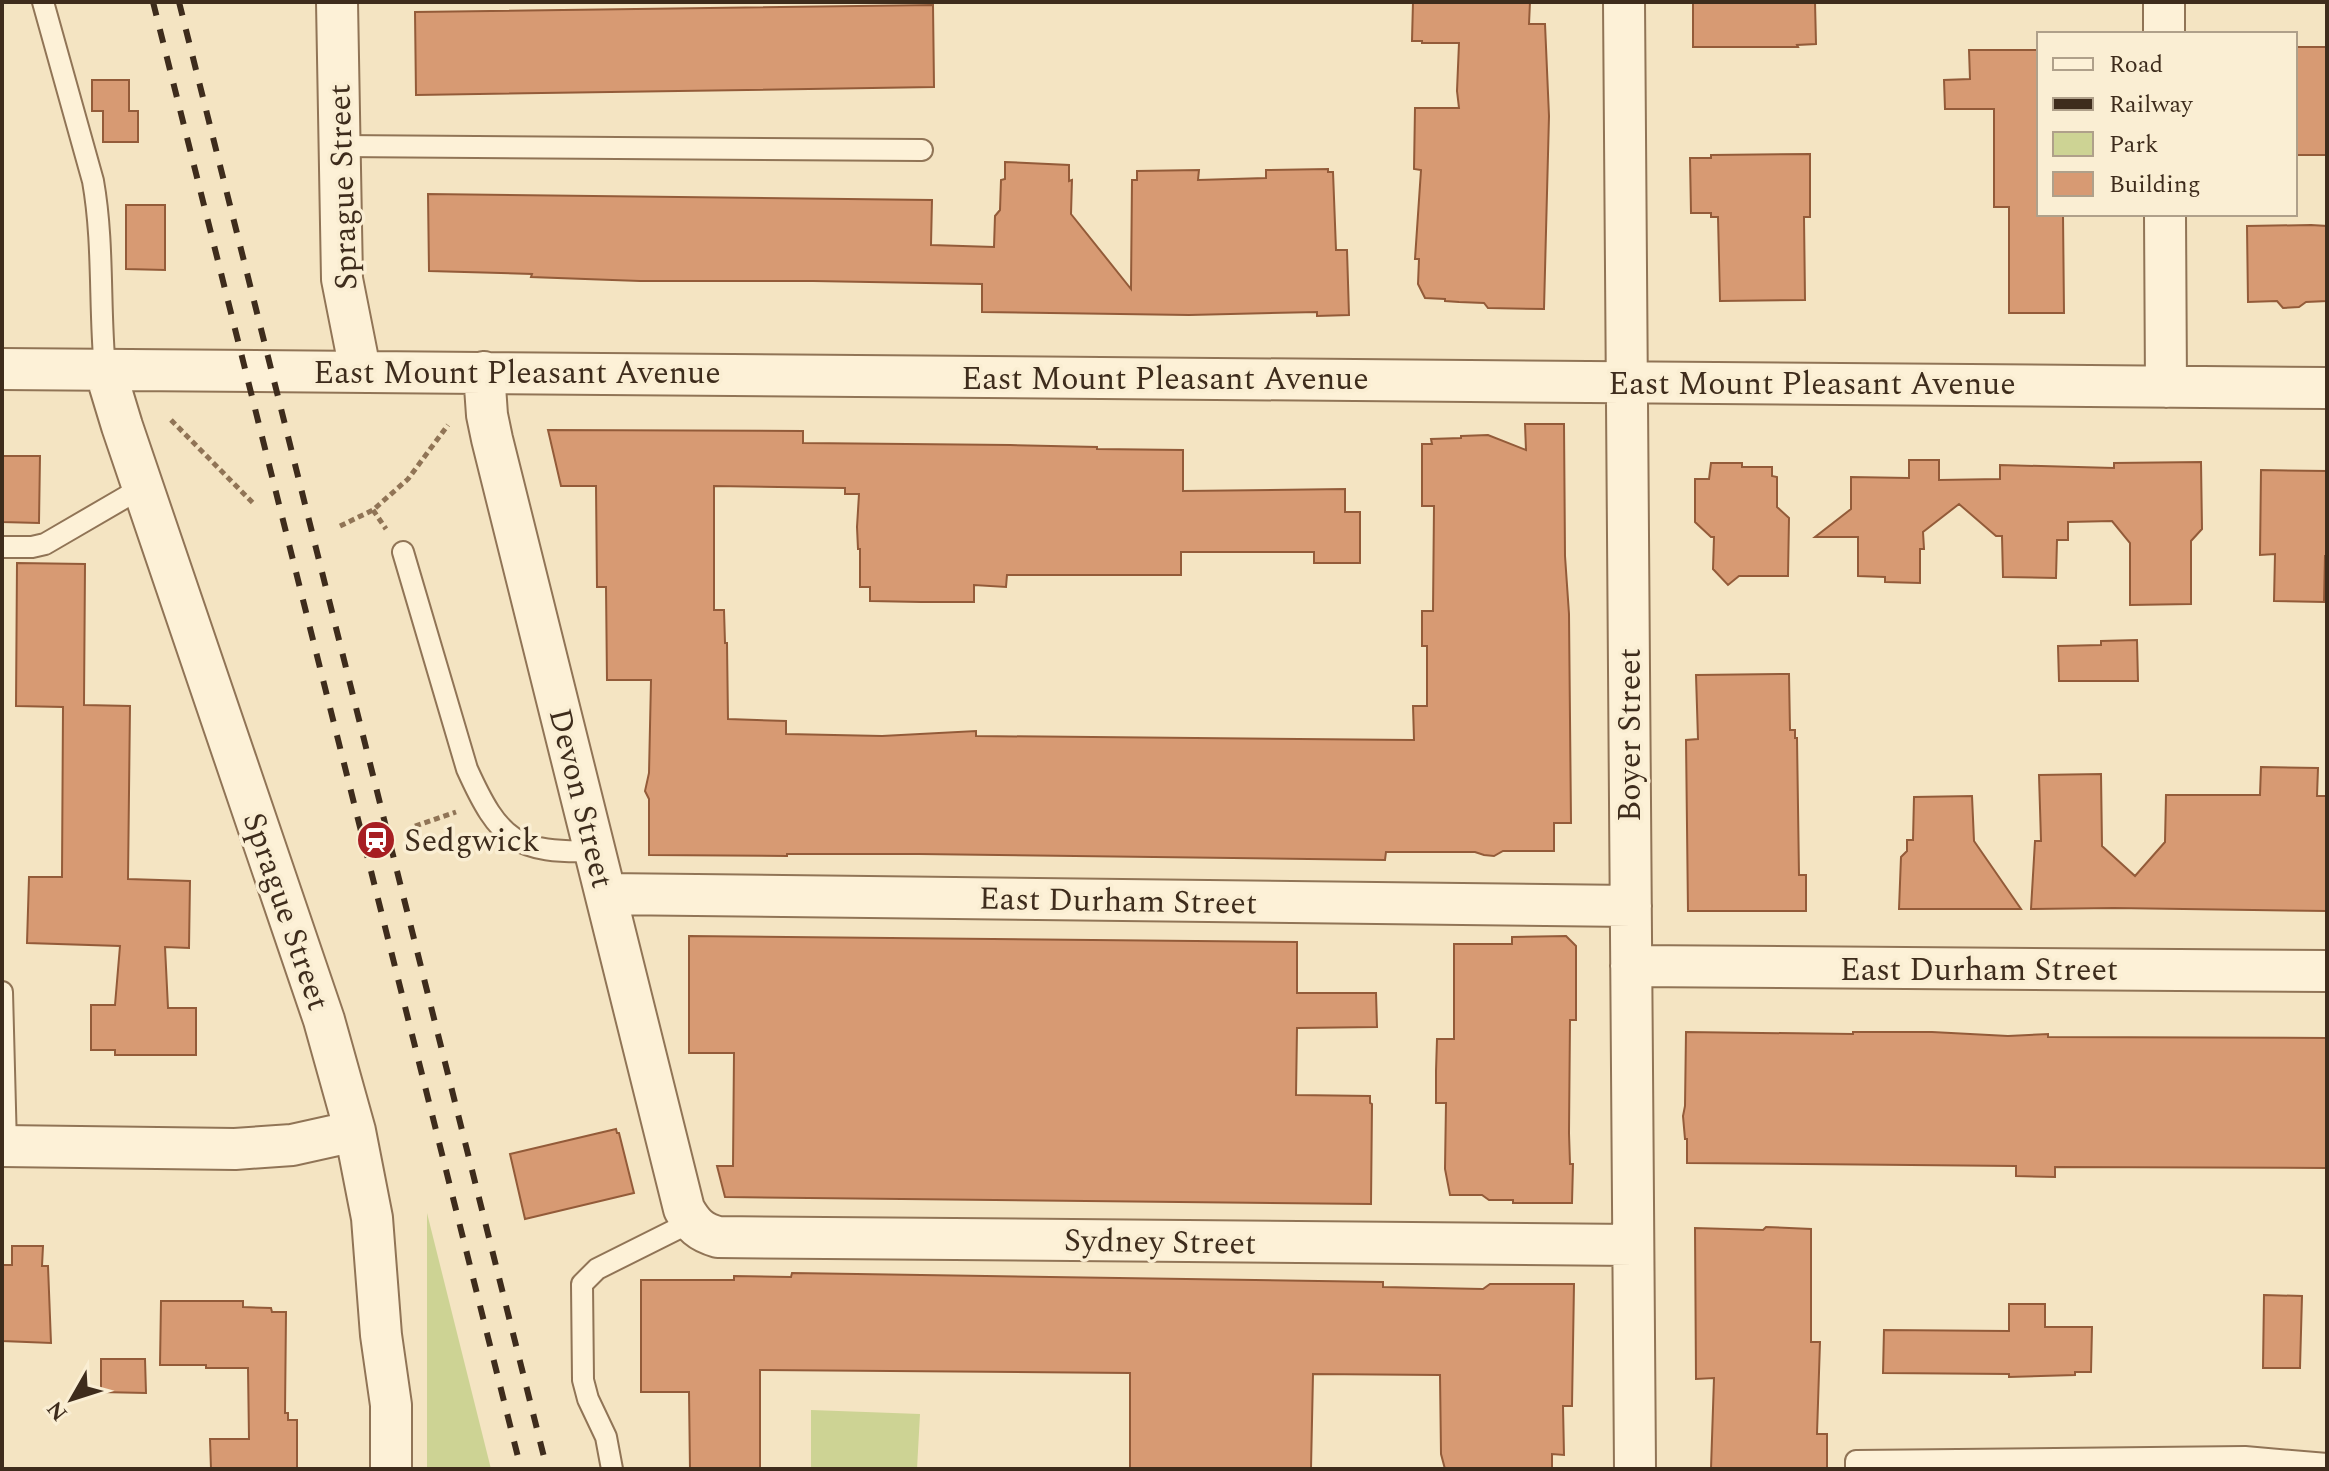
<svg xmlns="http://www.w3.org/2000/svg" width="2329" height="1471" font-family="Spectral,serif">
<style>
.green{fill:#cdd394}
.building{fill:#d79a73;stroke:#935b39;stroke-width:2}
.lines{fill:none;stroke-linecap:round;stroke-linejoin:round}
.lane-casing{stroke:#907456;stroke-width:24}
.street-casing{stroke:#907456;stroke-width:44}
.path{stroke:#907456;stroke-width:5;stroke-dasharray:6 4;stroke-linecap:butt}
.lane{stroke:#fdf1d7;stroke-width:20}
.street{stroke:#fdf1d7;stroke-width:40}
.rail{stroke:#3e2c1c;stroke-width:6;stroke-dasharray:14 14;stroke-linecap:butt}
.labels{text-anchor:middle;stroke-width:7;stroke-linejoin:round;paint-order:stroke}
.street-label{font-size:32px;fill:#3e2c1c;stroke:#faeed3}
.poi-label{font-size:32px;fill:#3e2c1c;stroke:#faeed3;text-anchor:start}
</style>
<rect width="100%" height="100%" fill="#f4e4c2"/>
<path class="green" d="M 427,1213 L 491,1469 L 427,1469 Z
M 811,1410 L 920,1414 L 917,1469 L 811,1469 Z"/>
<path class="building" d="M 1413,2 L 1530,2 L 1529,24 L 1545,24 L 1549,116 L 1544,309 L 1488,308 L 1484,303 L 1459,302 L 1445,301 L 1445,299 L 1425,298 L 1418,284 L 1419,259 L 1415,259 L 1421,170 L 1414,169 L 1415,108 L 1459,108 L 1457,91 L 1459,43 L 1422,43 L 1422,41 L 1412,41 Z
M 1693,2 L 1815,2 L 1816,44 L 1797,45 L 1798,47 L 1693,47 Z
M 933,5 L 934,87 L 416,95 L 415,12 Z
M 2297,47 L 2327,47 L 2327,155 L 2295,155 L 2295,52 L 2297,52 Z
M 1969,50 L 2039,50 L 2039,214 L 2063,214 L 2064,313 L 2009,313 L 2009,207 L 1994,207 L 1994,109 L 1945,109 L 1944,80 L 1970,79 Z
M 92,80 L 129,80 L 129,111 L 138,111 L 138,142 L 103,142 L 103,111 L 92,111 Z
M 1810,154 L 1810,217 L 1804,217 L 1805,300 L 1720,301 L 1718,217 L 1711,217 L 1711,213 L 1691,213 L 1690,158 L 1711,158 L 1711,155 Z
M 1005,162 L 1069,165 L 1069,181 L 1072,180 L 1071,214 L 1131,289 L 1132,180 L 1137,180 L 1137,171 L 1199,170 L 1198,180 L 1266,178 L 1266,170 L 1328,169 L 1328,172 L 1333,172 L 1336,250 L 1347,250 L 1349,315 L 1317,316 L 1317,312 L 1189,315 L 982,312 L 982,284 L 813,281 L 640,281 L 531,277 L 532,274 L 429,271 L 428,194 L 932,200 L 931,245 L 994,247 L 995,216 L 1000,210 L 1001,180 L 1005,179 Z
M 126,205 L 165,205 L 165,270 L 126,269 Z
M 2311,225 L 2327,226 L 2327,301 L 2306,302 L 2299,307 L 2283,308 L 2277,301 L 2248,302 L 2247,226 Z
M 1525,424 L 1564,424 L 1565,556 L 1569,614 L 1571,823 L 1554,823 L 1554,851 L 1503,851 L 1494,856 L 1484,855 L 1475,852 L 1386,852 L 1385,860 L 919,854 L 787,854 L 787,856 L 649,855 L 649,799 L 645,791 L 649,773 L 651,680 L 607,680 L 606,587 L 597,587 L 596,486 L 561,486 L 548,430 L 803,431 L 803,443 L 1010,445 L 1097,447 L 1097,449 L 1183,450 L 1183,491 L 1345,489 L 1345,512 L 1360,512 L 1360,563 L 1314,563 L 1314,552 L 1181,552 L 1181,575 L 1007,575 L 1006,587 L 974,585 L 974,602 L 921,602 L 870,601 L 870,587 L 860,587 L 860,549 L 858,549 L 857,527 L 859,494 L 845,494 L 845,488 L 714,486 L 714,610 L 724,610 L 725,643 L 727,643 L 728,719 L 786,721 L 786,734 L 882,736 L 976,731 L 976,736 L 1414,740 L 1413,706 L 1427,706 L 1427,646 L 1422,646 L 1422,611 L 1433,611 L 1434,506 L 1422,506 L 1422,444 L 1432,444 L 1431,439 L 1461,438 L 1461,436 L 1488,435 L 1526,450 Z
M 2,456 L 40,456 L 39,523 L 2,522 Z
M 1909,460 L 1939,460 L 1939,480 L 2000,479 L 2000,465 L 2114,468 L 2114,463 L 2201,462 L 2202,529 L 2191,541 L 2191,604 L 2130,605 L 2130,543 L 2112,521 L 2068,522 L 2068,540 L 2057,540 L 2056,578 L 2003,577 L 2002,536 L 1996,536 L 1959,504 L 1923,532 L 1924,549 L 1920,549 L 1920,583 L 1885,582 L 1885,577 L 1858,576 L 1858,537 L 1815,537 L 1851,509 L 1851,477 L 1909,478 Z
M 1711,463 L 1742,463 L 1742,467 L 1772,467 L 1772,476 L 1777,477 L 1777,507 L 1789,518 L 1788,576 L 1739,576 L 1728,585 L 1713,569 L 1714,537 L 1711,537 L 1695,522 L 1695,479 L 1709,479 Z
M 2261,470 L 2327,471 L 2327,556 L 2325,556 L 2324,602 L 2274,601 L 2275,554 L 2260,555 Z
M 17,563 L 85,564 L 84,705 L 130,706 L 128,879 L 190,881 L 189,948 L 165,947 L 168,1008 L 196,1008 L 196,1055 L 115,1055 L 115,1050 L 91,1050 L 91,1005 L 115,1005 L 120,946 L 27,943 L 29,877 L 62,877 L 63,707 L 16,706 Z
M 2137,640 L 2138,681 L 2059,681 L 2058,646 L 2101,645 L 2101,641 Z
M 1789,674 L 1790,730 L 1795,730 L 1795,738 L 1797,738 L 1799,875 L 1806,875 L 1806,911 L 1688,911 L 1686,740 L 1698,739 L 1696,675 Z
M 2261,767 L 2318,768 L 2317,796 L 2327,796 L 2327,911 L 2114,908 L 2031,909 L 2035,841 L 2041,841 L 2039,775 L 2101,774 L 2102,846 L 2135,876 L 2165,842 L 2166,795 L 2260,795 Z
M 1972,796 L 1974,841 L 2021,909 L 1899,909 L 1901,857 L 1907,851 L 1907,840 L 1913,840 L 1914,797 Z
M 689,936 L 1297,942 L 1297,993 L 1376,993 L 1377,1027 L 1297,1028 L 1296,1095 L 1370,1096 L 1370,1103 L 1372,1104 L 1371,1204 L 725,1197 L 717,1166 L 733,1166 L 734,1053 L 689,1053 Z
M 1566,936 L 1576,946 L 1576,1020 L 1570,1020 L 1569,1133 L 1570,1164 L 1573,1164 L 1572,1203 L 1513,1203 L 1513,1200 L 1489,1200 L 1482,1195 L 1450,1195 L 1445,1169 L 1446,1103 L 1436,1103 L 1436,1071 L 1437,1039 L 1454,1039 L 1454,944 L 1512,944 L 1512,937 Z
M 1686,1032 L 1853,1034 L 1853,1032 L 1932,1032 L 2008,1036 L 2048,1034 L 2048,1037 L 2327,1038 L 2327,1168 L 2055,1167 L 2055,1177 L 2016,1176 L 2016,1166 L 1687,1163 L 1687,1139 L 1685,1139 L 1683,1116 L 1685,1106 Z
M 616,1129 L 617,1133 L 619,1133 L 634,1193 L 525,1219 L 510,1154 Z
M 1766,1227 L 1811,1229 L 1811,1342 L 1820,1342 L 1817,1434 L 1827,1434 L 1827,1469 L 1711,1469 L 1714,1378 L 1696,1379 L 1695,1228 L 1763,1230 Z
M 12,1246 L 43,1246 L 42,1266 L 48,1266 L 51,1343 L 2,1341 L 2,1265 L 12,1265 Z
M 792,1273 L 1383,1282 L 1383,1287 L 1483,1289 L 1490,1284 L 1574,1284 L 1572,1406 L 1563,1406 L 1564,1455 L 1552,1454 L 1552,1469 L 1445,1469 L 1441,1454 L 1440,1375 L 1313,1374 L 1311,1469 L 1130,1469 L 1130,1373 L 760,1370 L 760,1469 L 690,1469 L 689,1392 L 641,1392 L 641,1280 L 734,1280 L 734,1276 L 791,1277 Z
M 2264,1295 L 2302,1296 L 2300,1368 L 2263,1368 Z
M 161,1301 L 243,1301 L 243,1307 L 271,1308 L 272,1312 L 286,1312 L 285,1413 L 288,1413 L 288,1420 L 297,1420 L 297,1469 L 211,1469 L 210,1439 L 249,1439 L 248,1368 L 206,1368 L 206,1365 L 160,1365 Z
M 2009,1304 L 2045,1304 L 2045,1327 L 2092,1327 L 2091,1372 L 2075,1372 L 2075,1375 L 2009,1377 L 2009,1374 L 1883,1373 L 1884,1330 L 2009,1331 Z
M 101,1359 L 145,1359 L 146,1393 L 101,1392 Z"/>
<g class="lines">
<g class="lane-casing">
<path id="lane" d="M 43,2 L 93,181 C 104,243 99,307 105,370
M 339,146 L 922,150
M 2,547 L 32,547 L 45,544 L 143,487
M 403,552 L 467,769 C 499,840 516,854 596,851
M 2,992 L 6,1146
M 612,1469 L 606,1437 L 588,1399 L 583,1380 L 582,1284 L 597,1269 L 691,1222
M 1856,1469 L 1856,1461 L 2245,1457 L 2327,1464"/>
</g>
<g class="street-casing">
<path id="street" d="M 337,2 L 342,279 L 360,370
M 1624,2 L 1635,1469
M 2164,2 L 2164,34
M 2165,214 L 2166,387
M 2,369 L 2327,388
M 105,370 L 122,426 L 324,1020 L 355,1131 L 372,1218 L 381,1335 L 391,1405 L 391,1469
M 484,372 L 487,415 L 492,439 L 684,1209 C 693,1225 700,1232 718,1237 L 1633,1245
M 606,894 L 1631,906
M 1631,966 L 2327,971
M 2,1146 L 235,1149 L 292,1145 L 355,1131"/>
</g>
<path class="path" d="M 171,420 L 254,504
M 373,510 L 386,529
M 340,526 L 373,510 L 408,479 L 448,425
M 415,826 L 456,812"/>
<use href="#lane" class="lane"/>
<use href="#street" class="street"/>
<path class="rail" d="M 153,2 L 521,1469
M 179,2 L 547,1469"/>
</g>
<defs>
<g id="station-disc" transform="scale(2)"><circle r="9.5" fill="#a71e22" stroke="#faeed3"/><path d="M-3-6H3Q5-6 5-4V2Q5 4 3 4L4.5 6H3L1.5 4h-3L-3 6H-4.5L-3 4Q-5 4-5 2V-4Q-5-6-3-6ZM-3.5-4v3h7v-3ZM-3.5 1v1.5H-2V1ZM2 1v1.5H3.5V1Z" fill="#fff"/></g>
</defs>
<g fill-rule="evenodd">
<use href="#station-disc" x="376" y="840"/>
</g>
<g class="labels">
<g class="street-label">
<text transform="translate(342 187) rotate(-92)" y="11">Sprague Street</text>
<text x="517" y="383">East Mount Pleasant Avenue</text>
<text x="1165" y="389">East Mount Pleasant Avenue</text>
<text x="1812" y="394">East Mount Pleasant Avenue</text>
<text transform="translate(1629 735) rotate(-90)" y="11">Boyer Street</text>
<text transform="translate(582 798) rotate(76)" y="11">Devon Street</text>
<text transform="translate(1118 900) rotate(1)" y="11">East Durham Street</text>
<text transform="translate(287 911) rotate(71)" y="11">Sprague Street</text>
<text x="1979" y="980">East Durham Street</text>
<text transform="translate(1160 1241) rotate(1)" y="11">Sydney Street</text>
</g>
<g class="poi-label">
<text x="404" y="851">Sedgwick</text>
</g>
</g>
<rect width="2329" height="1471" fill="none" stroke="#3e2c1c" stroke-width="8"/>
<rect x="2037" y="32" width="260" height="184" fill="#faeed3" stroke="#afa08a" stroke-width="2"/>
<rect x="2053" y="58" width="40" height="12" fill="#fdf1d7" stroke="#afa08a" stroke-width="2"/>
<text x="2109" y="72" font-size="24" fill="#3e2c1c">Road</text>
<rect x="2053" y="98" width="40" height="12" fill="#3e2c1c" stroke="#afa08a" stroke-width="2"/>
<text x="2109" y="112" font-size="24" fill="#3e2c1c">Railway</text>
<rect x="2053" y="132" width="40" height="24" fill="#cdd394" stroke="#afa08a" stroke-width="2"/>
<text x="2109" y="152" font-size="24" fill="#3e2c1c">Park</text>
<rect x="2053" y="172" width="40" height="24" fill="#d79a73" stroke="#afa08a" stroke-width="2"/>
<text x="2109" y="192" font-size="24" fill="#3e2c1c">Building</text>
<g transform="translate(72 1399) rotate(231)" stroke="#faeed3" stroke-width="6" paint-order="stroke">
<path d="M0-6L14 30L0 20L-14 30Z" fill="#3e2c1c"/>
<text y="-12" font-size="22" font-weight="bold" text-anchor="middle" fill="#3e2c1c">N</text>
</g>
</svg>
